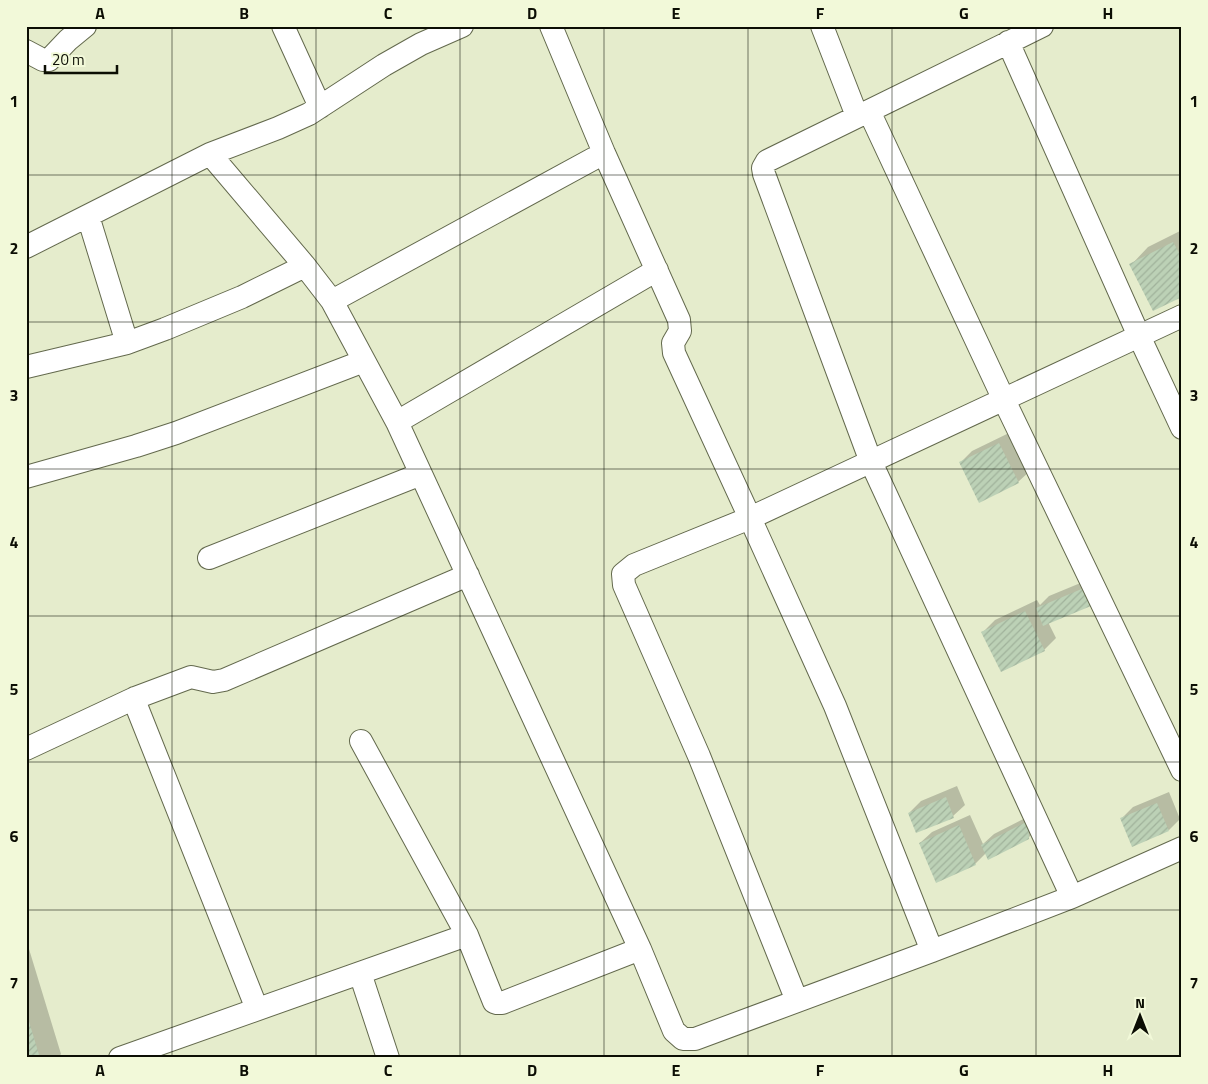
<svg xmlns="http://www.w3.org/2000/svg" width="1208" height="1084" font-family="'Titillium Web',sans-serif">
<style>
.shadow{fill:#0003}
.building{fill:url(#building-hatch)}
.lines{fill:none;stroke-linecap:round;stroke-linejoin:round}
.minor-casing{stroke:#63694d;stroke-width:24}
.minor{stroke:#fff;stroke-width:22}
.grid{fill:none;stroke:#0c0e04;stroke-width:1;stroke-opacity:0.55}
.neatline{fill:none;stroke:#0c0e04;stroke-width:2}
.grid-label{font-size:16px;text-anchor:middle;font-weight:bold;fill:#0c0e04}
</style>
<defs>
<pattern id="building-hatch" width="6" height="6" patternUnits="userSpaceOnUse" patternTransform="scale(1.25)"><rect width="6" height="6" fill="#bcd1b6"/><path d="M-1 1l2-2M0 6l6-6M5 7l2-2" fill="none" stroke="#a0b29b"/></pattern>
</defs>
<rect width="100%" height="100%" fill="#e5eccc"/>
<path class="shadow" d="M 1182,230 L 1182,295 L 1131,265 L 1148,247 Z
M 1011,432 L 1030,471 L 1018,482 L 961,462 L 972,451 Z
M 1095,577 L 1048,622 L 1056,638 L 1044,650 L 1002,671 L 983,632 L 995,620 L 1037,600 L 1040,605 L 1049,596 Z
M 957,786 L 965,805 L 953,816 L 909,813 L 921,801 Z
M 1169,792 L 1180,819 L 1169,830 L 1121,819 L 1133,807 Z
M 1039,811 L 1040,826 L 1028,838 L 986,853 L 975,864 L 920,843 L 932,832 L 970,815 L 983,844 L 994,834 Z
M 29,949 L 61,1054 L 58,1058 L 26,1058 L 26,950 Z"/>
<path class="building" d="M 1173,242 L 1182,258 L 1182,297 L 1153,311 L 1129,264 Z
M 999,443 L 1019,483 L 979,503 L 959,462 Z
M 1084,588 L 1091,606 L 1043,626 L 1036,608 Z
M 1025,611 L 1045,651 L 1001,672 L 981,632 Z
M 946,797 L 954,818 L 916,833 L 908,813 Z
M 1157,803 L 1169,831 L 1132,847 L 1120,818 Z
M 1028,821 L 1029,839 L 988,860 L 981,845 Z
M 959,825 L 976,865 L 936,883 L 919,843 Z
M 26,1015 L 27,1015 L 40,1058 L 26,1058 Z"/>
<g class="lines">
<g class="minor-casing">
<path id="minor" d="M 283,26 L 320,107
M 551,26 L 604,153 L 679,320 L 680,331 L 673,343 L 674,353 L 750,518 L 835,706 L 932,951
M 822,26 L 857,116
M 1042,26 L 767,161 L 763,168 L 764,174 L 871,462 L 1072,897
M 1008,42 L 1139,336 L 1182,428
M 26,51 L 43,60 L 49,60 L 68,40 L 85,26
M 869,111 L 1004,400 L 1182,770
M 210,154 L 305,266 L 332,301 L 397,422 L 640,949 L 674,1031 L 683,1039 L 695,1039 L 932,951 L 1072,897 L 1182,848
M 88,216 L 127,343
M 26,247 L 210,154 L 278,128 L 309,114 L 384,65 L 421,44 L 462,26
M 332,301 L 604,153
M 26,367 L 127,343 L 165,329 L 242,297 L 305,266
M 397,422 L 657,270
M 26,477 L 136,446 L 176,433 L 364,361
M 209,558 L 421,474
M 135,698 L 136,705 L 257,1009
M 361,741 L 467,935 L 494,1002 L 497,1003 L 502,1003 L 640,949
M 26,749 L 135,698 L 191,677 L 213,682 L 224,680 L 468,575
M 360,973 L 388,1058
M 797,1001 L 699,756 L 624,585 L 623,574 L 634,565 L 750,518 L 1182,316
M 120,1058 L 467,935"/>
</g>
<use href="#minor" class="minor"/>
</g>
<path class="grid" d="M 172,26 L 172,1058M 316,26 L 316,1058M 460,26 L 460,1058M 604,26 L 604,1058M 748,26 L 748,1058M 892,26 L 892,1058M 1036,26 L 1036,1058M 26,175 L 1182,175M 26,322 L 1182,322M 26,469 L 1182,469M 26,616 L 1182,616M 26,762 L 1182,762M 26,910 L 1182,910"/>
<rect width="1208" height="1084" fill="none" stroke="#f2f9d9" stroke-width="55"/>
<g transform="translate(1140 1016)" stroke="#f2f9d9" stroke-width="4" paint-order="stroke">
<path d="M0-4L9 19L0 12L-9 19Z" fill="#0c0e04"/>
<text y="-8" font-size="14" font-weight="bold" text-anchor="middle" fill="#0c0e04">N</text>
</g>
<path d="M45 65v8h72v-8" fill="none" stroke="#0c0e04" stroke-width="2.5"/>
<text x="52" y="65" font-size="15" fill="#0c0e04" stroke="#f2f9d9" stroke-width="4" paint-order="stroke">20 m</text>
<rect x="28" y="28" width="1152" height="1028" class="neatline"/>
<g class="grid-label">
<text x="100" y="19">A</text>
<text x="244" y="19">B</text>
<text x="388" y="19">C</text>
<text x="532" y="19">D</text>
<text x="676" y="19">E</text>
<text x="820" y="19">F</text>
<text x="964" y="19">G</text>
<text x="1108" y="19">H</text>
<text x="14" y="107">1</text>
<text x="1194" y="107">1</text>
<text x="14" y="254">2</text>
<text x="1194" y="254">2</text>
<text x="14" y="401">3</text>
<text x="1194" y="401">3</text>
<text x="14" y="548">4</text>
<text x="1194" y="548">4</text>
<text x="14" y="695">5</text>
<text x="1194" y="695">5</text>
<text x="14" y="842">6</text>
<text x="1194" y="842">6</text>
<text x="14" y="989">7</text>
<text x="1194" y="989">7</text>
<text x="100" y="1076">A</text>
<text x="244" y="1076">B</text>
<text x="388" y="1076">C</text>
<text x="532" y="1076">D</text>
<text x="676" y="1076">E</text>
<text x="820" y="1076">F</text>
<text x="964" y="1076">G</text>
<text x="1108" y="1076">H</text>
</g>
</svg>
